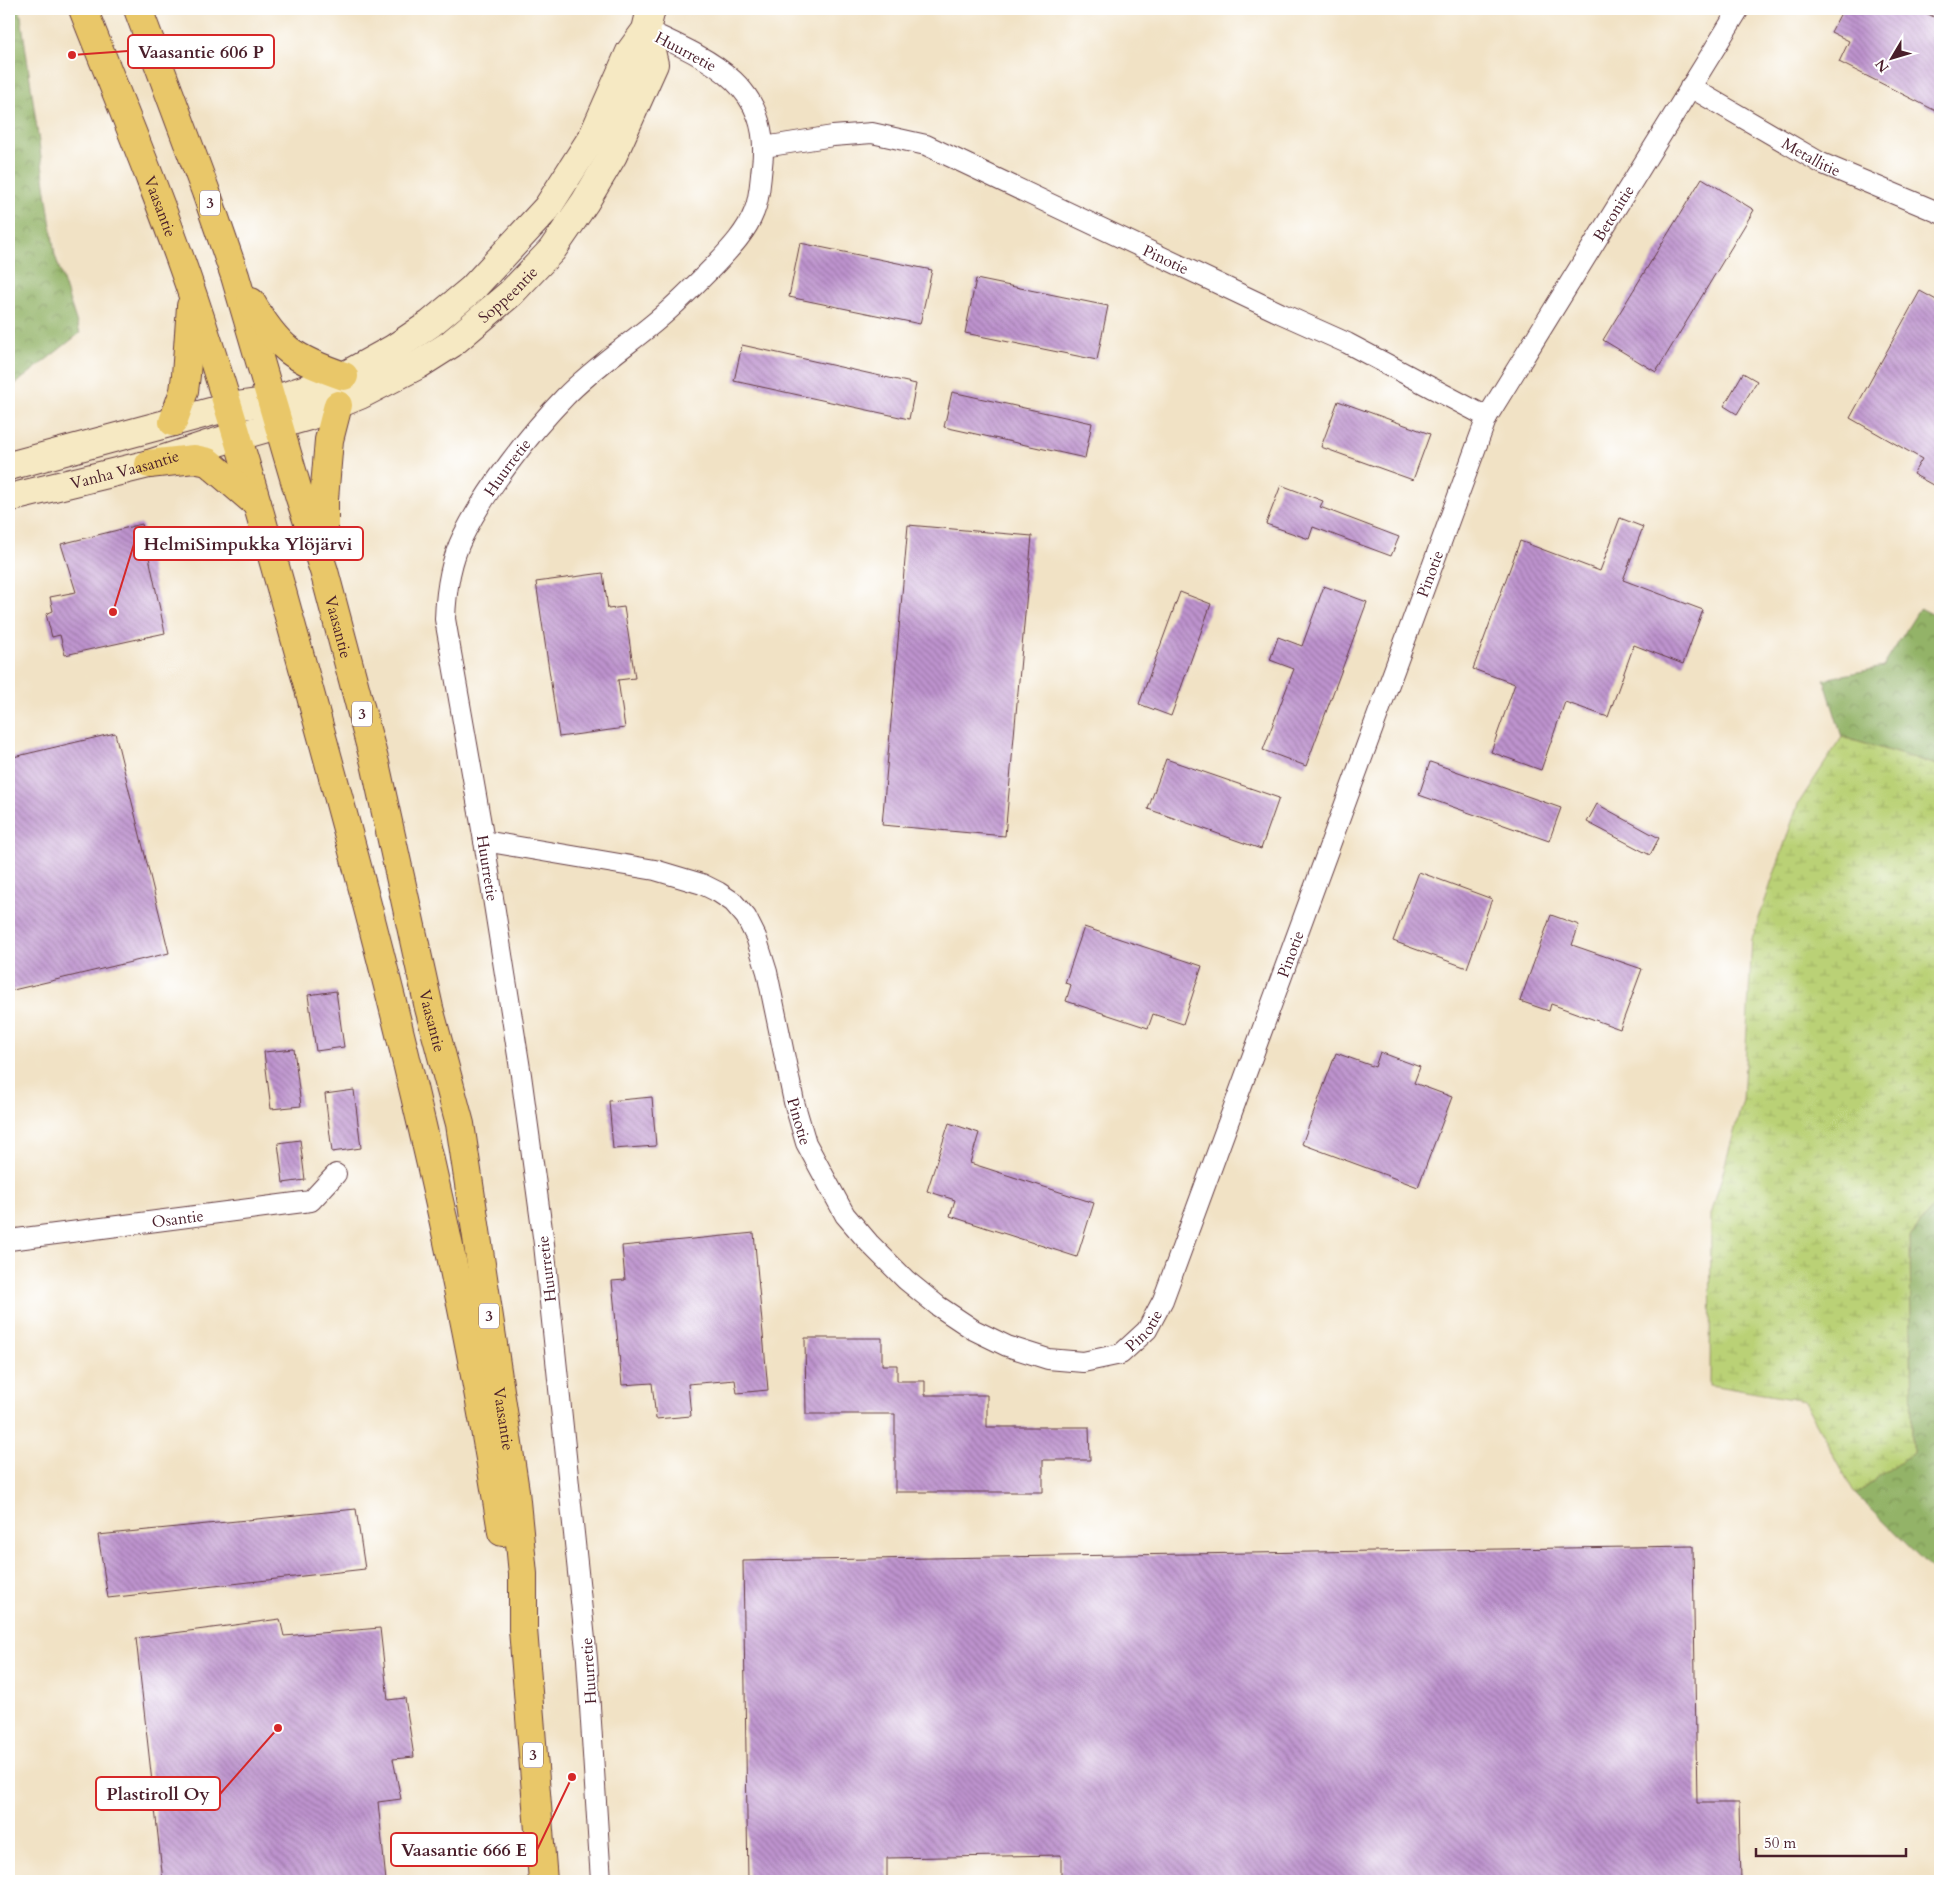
<svg xmlns="http://www.w3.org/2000/svg" width="1949" height="1890" font-family="Cardo,serif">
<style>
.forest{fill:url(#forest-crowns);stroke:#6e6949}
.wetland{fill:url(#wetland-marsh);stroke:#827850}
.building{fill:url(#building-back-hatch)}
.lines{fill:none;stroke-linecap:round;stroke-linejoin:round}
.street-casing{stroke:#633c42;stroke-width:22}
.secondary-casing{stroke:#633c42;stroke-width:30}
.highway-casing{stroke:#633c42;stroke-width:30}
.street{stroke:#fff;stroke-width:20}
.secondary{stroke:#f6e9c3;stroke-width:28}
.highway{stroke:#e9c769;stroke-width:28}
.labels{text-anchor:middle;stroke-width:4;stroke-linejoin:round;paint-order:stroke}
.shield{fill:#fff;stroke:#80626b;stroke-width:1}
.shield-label{font-size:15px;font-weight:bold;fill:#4a1f2b}
.street-label{font-size:16px;fill:#4a1f2b;stroke:#fff}
.leader{fill:none;stroke:#d62828;stroke-width:2}
.callout-dot{fill:#d62828;stroke:#fff;stroke-width:2}
.callout{fill:#fff;stroke:#d62828;stroke-width:2}
.callout-label{font-size:18px;text-anchor:middle;font-weight:bold;fill:#4a1f2b}
</style>
<defs>
<pattern id="forest-crowns" width="20" height="18" patternUnits="userSpaceOnUse" patternTransform="scale(1.25)"><rect width="20" height="18" fill="#93b367"/><path d="M2 6a3 3 0 1 1 6 0M12 15a3 3 0 1 1 6 0" fill="none" stroke="#7a9155"/></pattern>
<pattern id="wetland-marsh" width="20" height="14" patternUnits="userSpaceOnUse" patternTransform="scale(1.25)"><rect width="20" height="14" fill="#bad176"/><path d="M1 5h8M5 5V1M11 12h8M15 12V8" fill="none" stroke="#a1b366"/></pattern>
<pattern id="building-back-hatch" width="6" height="6" patternUnits="userSpaceOnUse" patternTransform="scale(1.25)"><rect width="6" height="6" fill="#bd93ce"/><path d="M-1 5l2 2M0 0l6 6M5-1l2 2" fill="none" stroke="#9c77a7"/></pattern>
</defs>
<rect width="100%" height="100%" fill="#fff"/>
<filter id="ink" filterUnits="userSpaceOnUse"><feTurbulence type="fractalNoise" baseFrequency=".02" numOctaves="2"/><feDisplacementMap in="SourceGraphic" scale="10" xChannelSelector="R" yChannelSelector="G"/><feConvolveMatrix kernelMatrix="1 2 1 2 8 2 1 2 1" color-interpolation-filters="sRGB"/></filter>
<filter id="wash" filterUnits="userSpaceOnUse"><feTurbulence type="fractalNoise" baseFrequency=".0096" numOctaves="4" result="noise"/><feDisplacementMap in="SourceGraphic" scale="20" xChannelSelector="R" yChannelSelector="G"/><feGaussianBlur stdDeviation="1.12" result="paint"/><feColorMatrix in="noise" values="0 0 0 0 0 0 0 0 0 0 0 0 0 0 0 0 0 1.4 0 .05"/><feComposite in="paint" operator="in"/></filter>
<g filter="url(#wash)">
<rect width="100%" height="100%" fill="#f1e2c5"/>
<path class="forest" d="M 9,9 L 20,9 L 55,255 L 80,333 L 9,389 Z
M 1920,608 L 1940,618 L 1940,766 L 1842,737 L 1824,679 L 1883,667 Z
M 1940,1198 L 1940,1578 L 1855,1494 L 1912,1453 L 1910,1237 Z"/>
<path class="wetland" d="M 1842,737 L 1940,766 L 1940,1198 L 1910,1237 L 1912,1453 L 1855,1494 L 1804,1401 L 1710,1385 L 1711,1215 L 1743,1100 L 1752,939 L 1798,804 Z"/>
<g id="blocks">
<path class="building" d="M 1843,9 L 1918,9 L 1940,20 L 1940,113 L 1839,62 L 1849,41 L 1831,32 Z
M 1702,178 L 1754,210 L 1656,372 L 1603,340 Z
M 800,243 L 932,270 L 920,324 L 789,297 Z
M 976,279 L 1108,306 L 1097,360 L 965,333 Z
M 1920,291 L 1940,302 L 1940,489 L 1913,474 L 1922,459 L 1850,418 Z
M 742,345 L 916,384 L 909,419 L 734,381 Z
M 1743,373 L 1757,381 L 1737,414 L 1724,406 Z
M 952,392 L 1092,423 L 1085,458 L 944,427 Z
M 1338,401 L 1430,434 L 1413,480 L 1321,447 Z
M 1281,485 L 1323,501 L 1320,507 L 1399,537 L 1391,556 L 1313,527 L 1309,539 L 1266,524 Z
M 1620,518 L 1643,527 L 1623,580 L 1703,610 L 1683,664 L 1634,645 L 1608,717 L 1565,702 L 1541,770 L 1491,752 L 1515,684 L 1473,669 L 1520,541 L 1600,571 Z
M 142,524 L 165,633 L 65,655 L 60,635 L 52,637 L 46,614 L 53,611 L 50,597 L 76,592 L 61,544 Z
M 908,525 L 1032,536 L 1005,836 L 882,825 Z
M 603,573 L 608,609 L 624,607 L 635,678 L 618,680 L 625,728 L 559,737 L 536,582 Z
M 1324,586 L 1367,602 L 1306,766 L 1263,750 L 1294,669 L 1270,660 L 1278,637 L 1302,646 Z
M 1180,592 L 1211,604 L 1171,716 L 1139,704 Z
M 115,733 L 169,953 L 9,991 L 9,758 Z
M 1166,759 L 1279,798 L 1261,849 L 1148,809 Z
M 1430,762 L 1561,808 L 1549,841 L 1419,795 Z
M 1597,804 L 1659,838 L 1650,855 L 1587,822 Z
M 1419,872 L 1492,899 L 1467,968 L 1393,941 Z
M 1551,915 L 1579,925 L 1572,945 L 1642,969 L 1620,1029 L 1551,1004 L 1549,1011 L 1520,1001 Z
M 1084,927 L 1202,966 L 1183,1024 L 1153,1014 L 1148,1028 L 1066,1001 L 1071,985 L 1065,983 Z
M 336,991 L 344,1047 L 316,1051 L 308,995 Z
M 294,1049 L 301,1106 L 271,1109 L 264,1052 Z
M 1380,1052 L 1420,1067 L 1414,1083 L 1452,1097 L 1418,1187 L 1302,1144 L 1336,1053 L 1375,1067 Z
M 354,1090 L 361,1148 L 332,1152 L 325,1094 Z
M 652,1097 L 656,1146 L 613,1149 L 609,1101 Z
M 949,1123 L 979,1133 L 970,1163 L 1094,1203 L 1077,1257 L 950,1216 L 955,1200 L 927,1191 Z
M 300,1140 L 305,1180 L 283,1183 L 278,1143 Z
M 754,1233 L 768,1390 L 737,1393 L 735,1380 L 688,1384 L 691,1416 L 656,1419 L 652,1383 L 622,1385 L 612,1281 L 625,1280 L 622,1246 Z
M 805,1338 L 882,1338 L 882,1365 L 897,1365 L 897,1381 L 925,1381 L 925,1395 L 987,1395 L 987,1427 L 1089,1427 L 1090,1460 L 1043,1460 L 1043,1492 L 895,1492 L 895,1414 L 806,1414 Z
M 356,1509 L 365,1569 L 108,1598 L 98,1535 Z
M 1693,1546 L 1697,1803 L 1739,1803 L 1741,1881 L 1061,1881 L 1061,1855 L 887,1858 L 887,1881 L 748,1881 L 743,1561 Z
M 280,1619 L 284,1636 L 380,1628 L 388,1700 L 405,1698 L 414,1757 L 393,1759 L 401,1799 L 378,1802 L 386,1881 L 163,1881 L 136,1638 Z"/>
</g>
</g>
<g filter="url(#ink)">
<use href="#blocks" fill-opacity="0" stroke="#633c42" stroke-width="1"/>
<g class="lines">
<g class="street-casing">
<g id="street">
<path id="s1" d="M 1690,87 L 1821,163 L 1940,213"/>
<path id="s2" d="M 1487,417 L 1739,9"/>
<path id="s3" d="M 484,841 L 655,870 L 702,884 L 718,892 L 733,902 L 746,917 L 756,937 L 767,972 L 794,1102 L 806,1143 L 845,1215 L 869,1243 L 906,1280 L 938,1306 L 974,1330 L 1007,1346 L 1048,1359 L 1083,1362 L 1121,1354 L 1147,1330 L 1163,1300 L 1487,417 L 1347,343 L 1280,313 L 926,145 L 872,133 L 833,136 L 764,147"/>
<path id="s4" d="M 9,1240 L 311,1201 L 336,1174"/>
<path id="s5" d="M 601,1881 L 587,1659 L 544,1244 L 521,1075 L 484,841 L 445,619 C 446,590 450,562 463,536 C 486,490 529,434 565,397 C 592,369 625,347 654,323 C 675,306 694,286 713,267 C 728,251 746,233 754,212 C 760,198 760,181 762,166 C 772,85 709,59 646,30"/>
</g>
</g>
<g class="secondary-casing">
<g id="secondary">
<path d="M 9,466 L 229,407 L 271,401 L 344,376 L 393,349 L 430,324 L 472,289 L 547,208 L 593,136 L 630,52 L 646,30 L 651,9"/>
<path id="s6" d="M 9,498 L 149,464 L 207,445 L 309,416 L 360,395 L 418,365 L 451,344 L 511,293 L 552,250 L 585,202 L 613,155 L 654,64 L 646,30"/>
</g>
</g>
<g class="highway-casing">
<g id="highway">
<path id="s7" d="M 83,9 C 121,105 161,201 194,299 C 249,465 294,634 340,803 C 405,1043 464,1286 502,1532"/>
<path id="s8" d="M 138,9 L 206,192 L 235,276 L 300,498 L 324,571 L 375,763 L 429,1008 L 460,1124 L 515,1491 L 523,1574 L 523,1629 L 543,1881"/>
<path d="M 251,302 C 278,349 294,359 344,376"/>
<path d="M 173,422 L 184,391 L 186,375 L 191,306"/>
<path d="M 149,464 L 194,459 L 208,462 L 257,504"/>
<path d="M 324,547 L 324,499 L 329,440 L 338,405"/>
</g>
</g>
<use href="#street" class="street"/>
<use href="#secondary" class="secondary"/>
<use href="#highway" class="highway"/>
</g>
</g>
<g class="labels">
<g class="shield">
<rect x="200" y="190.5" width="20" height="25" rx="4"/>
<rect x="352" y="701.5" width="20" height="25" rx="4"/>
<rect x="479" y="1303.5" width="20" height="25" rx="4"/>
<rect x="523" y="1742.5" width="20" height="25" rx="4"/>
</g>
<g class="shield-label">
<text x="210" y="208">3</text>
<text x="362" y="719">3</text>
<text x="489" y="1321">3</text>
<text x="533" y="1760">3</text>
</g>
<g class="street-label">
<text transform="translate(686 51) rotate(28)" y="6">Huurretie</text>
<text dy="6" stroke="none"><textPath href="#s1" startOffset="140">Metallitie</textPath></text>
<text dy="6" stroke="none"><textPath href="#s7" startOffset="212">Vaasantie</textPath></text>
<text dy="6" stroke="none"><textPath href="#s2" startOffset="240">Betonitie</textPath></text>
<text transform="translate(1166 259) rotate(25)" y="6">Pinotie</text>
<text dy="6" stroke="none"><textPath href="#s6" startOffset="546">Soppeentie</textPath></text>
<text dy="6" stroke="none"><textPath href="#s5" startOffset="1440">Huurretie</textPath></text>
<text dy="6" stroke="none"><textPath href="#s6" startOffset="119">Vanha Vaasantie</textPath></text>
<text dy="6" stroke="none"><textPath href="#s3" startOffset="1765">Pinotie</textPath></text>
<text dy="6" stroke="none"><textPath href="#s8" startOffset="650">Vaasantie</textPath></text>
<text transform="translate(488 868) rotate(81)" y="6">Huurretie</text>
<text dy="6" stroke="none"><textPath href="#s3" startOffset="1360">Pinotie</textPath></text>
<text dy="6" stroke="none"><textPath href="#s8" startOffset="1055">Vaasantie</textPath></text>
<text dy="6" stroke="none"><textPath href="#s3" startOffset="490">Pinotie</textPath></text>
<text dy="6" stroke="none"><textPath href="#s4" startOffset="170">Osantie</textPath></text>
<text transform="translate(546 1269) rotate(-97)" y="6">Huurretie</text>
<text dy="6" stroke="none"><textPath href="#s3" startOffset="955">Pinotie</textPath></text>
<text dy="6" stroke="none"><textPath href="#s8" startOffset="1460">Vaasantie</textPath></text>
<text transform="translate(588 1671) rotate(-94)" y="6">Huurretie</text>
</g>
</g>
<path class="leader" d="M72 55L128 51M113 612L134 544M278 1728L220 1794M572 1777L537 1850"/>
<g class="callout-dot">
<circle cx="72" cy="55" r="5"/>
<circle cx="113" cy="612" r="5"/>
<circle cx="278" cy="1728" r="5"/>
<circle cx="572" cy="1777" r="5"/>
</g>
<g class="callout">
<rect x="128" y="35" width="146" height="33" rx="5"/>
<rect x="134" y="527" width="229" height="33" rx="5"/>
<rect x="96" y="1777" width="124" height="33" rx="5"/>
<rect x="391" y="1833" width="146" height="33" rx="5"/>
</g>
<g class="callout-label">
<text x="201" y="58">Vaasantie 606 P</text>
<text x="248" y="550">HelmiSimpukka Ylöjärvi</text>
<text x="158" y="1800">Plastiroll Oy</text>
<text x="464" y="1856">Vaasantie 666 E</text>
</g>
<rect width="1949" height="1890" fill="none" stroke="#fff" stroke-width="30"/>
<g transform="translate(1892 58) rotate(232)" stroke="#ffffff" stroke-width="4" paint-order="stroke">
<path d="M0-4L9 19L0 12L-9 19Z" fill="#4a1f2b"/>
<text y="-8" font-size="14" font-weight="bold" text-anchor="middle" fill="#4a1f2b">N</text>
</g>
<path d="M1756 1848v8h150v-8" fill="none" stroke="#4a1f2b" stroke-width="2.5"/>
<text x="1764" y="1848" font-size="15" fill="#4a1f2b" stroke="#ffffff" stroke-width="4" paint-order="stroke">50 m</text>
</svg>
